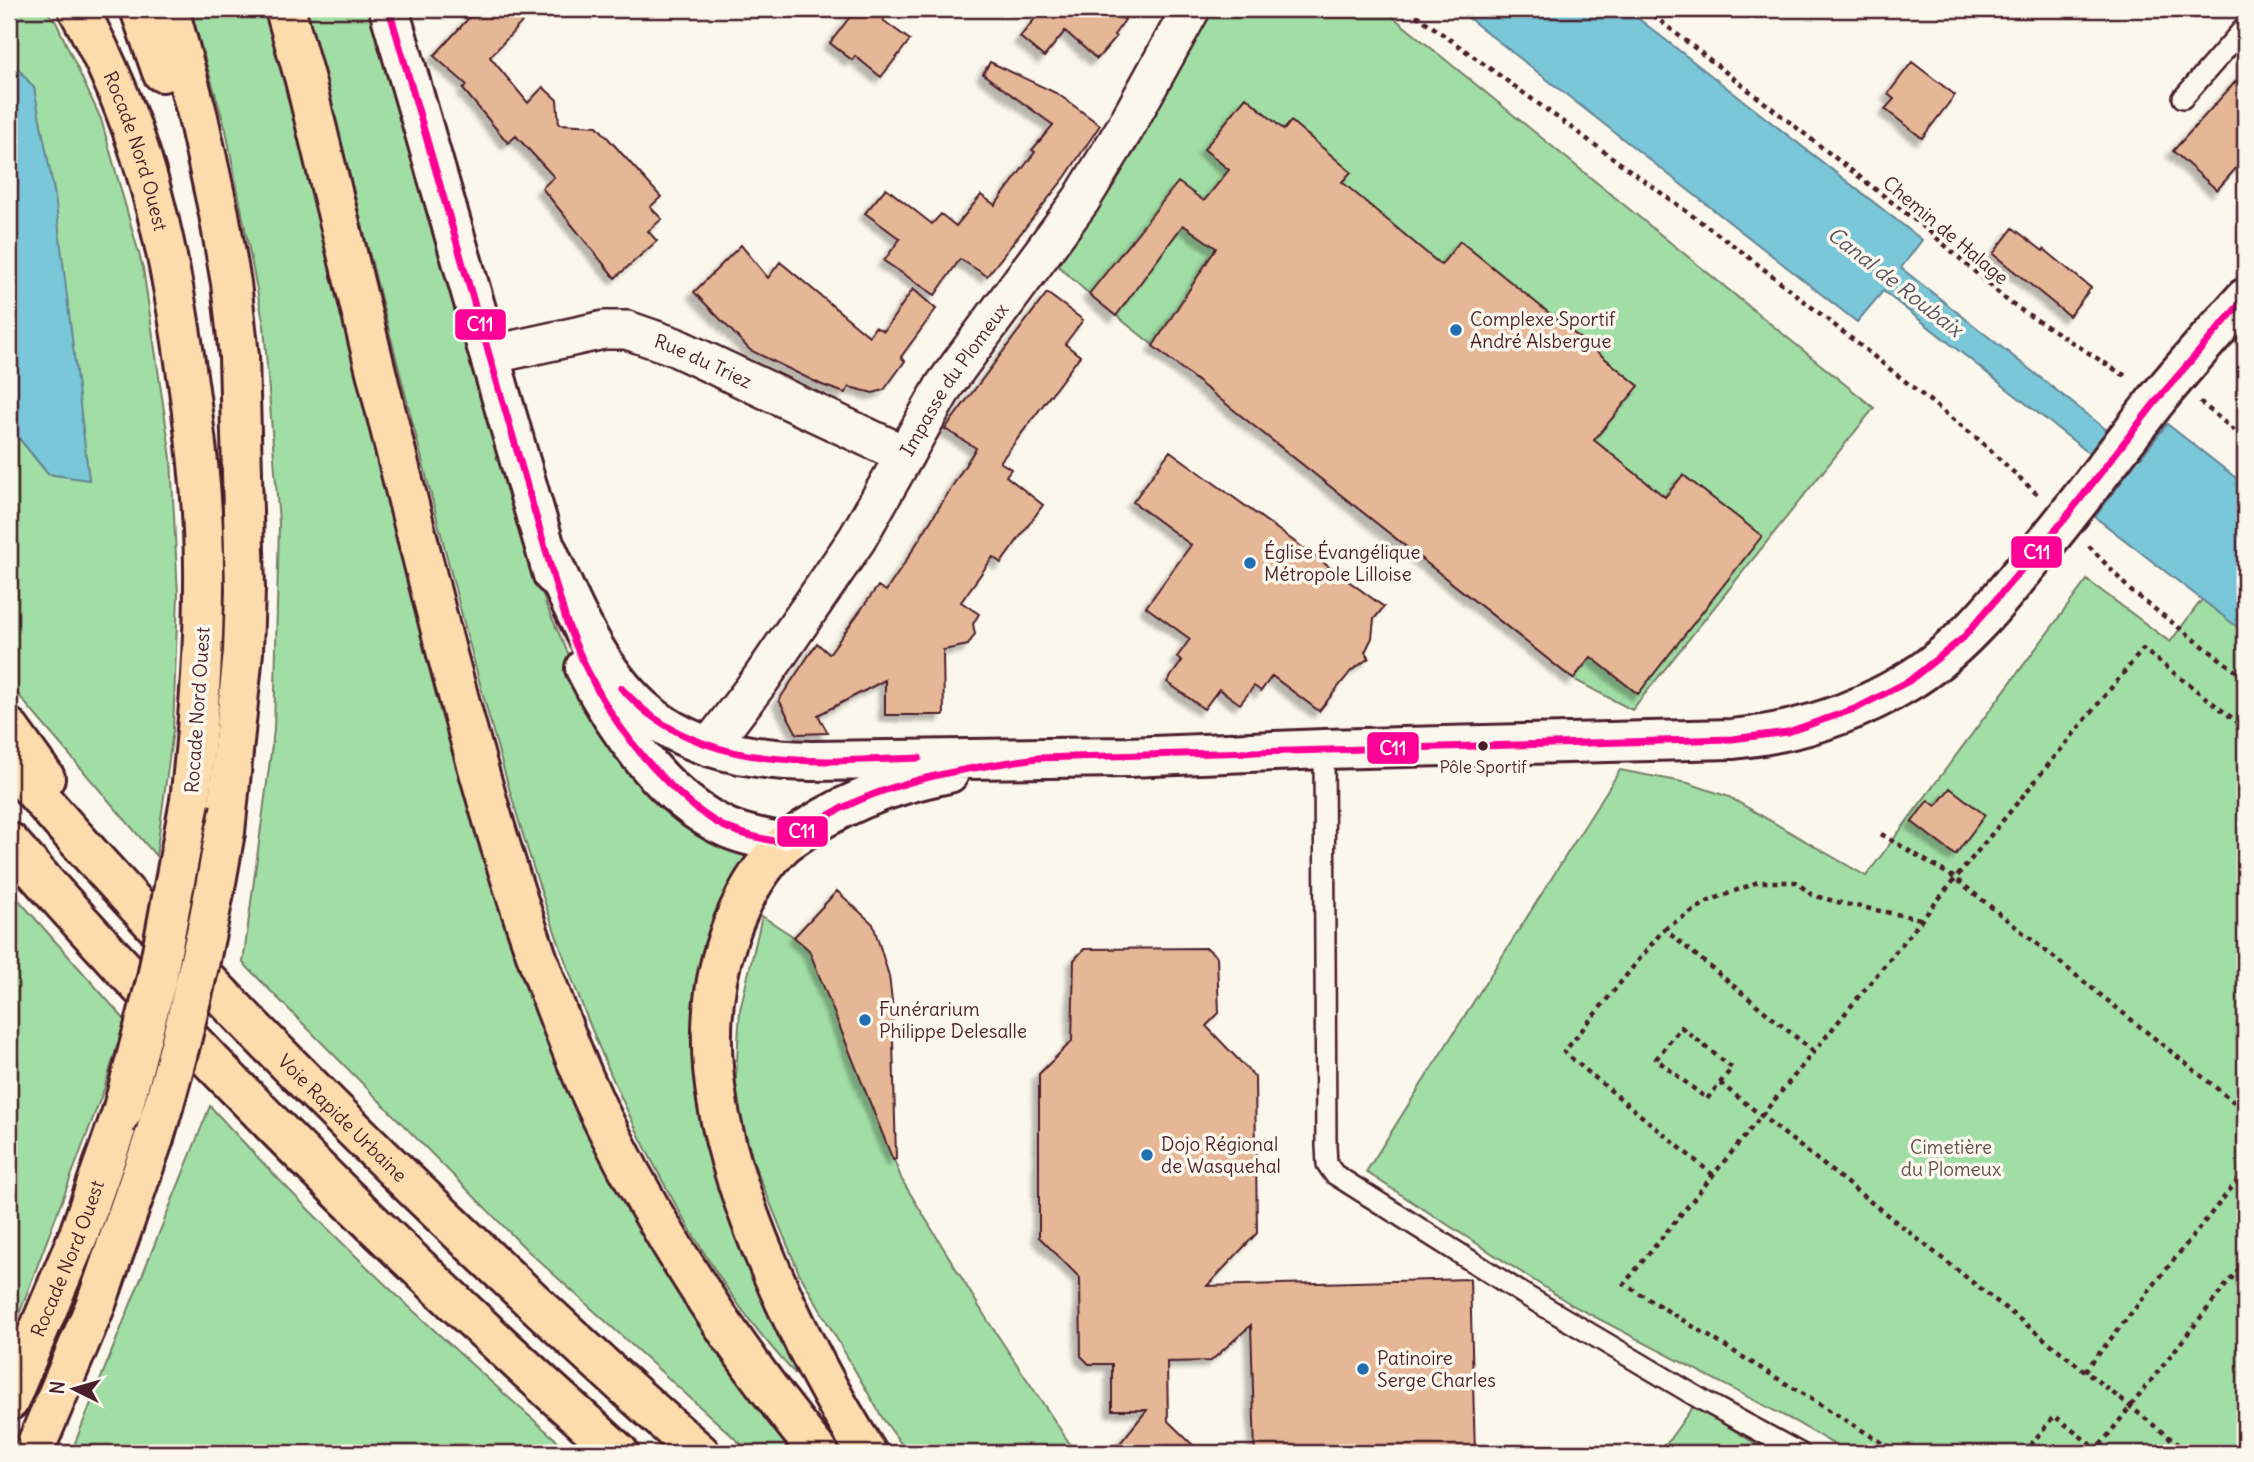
<svg xmlns="http://www.w3.org/2000/svg" width="2254" height="1462" font-family="Delius,sans-serif">
<style>
.green{fill:#a1dea5;stroke:#767e68;stroke-width:2}
.water{fill:#79c7d8;stroke:#668493;stroke-width:2}
.building{fill:#e6b796;stroke:#4a1f2b;stroke-width:2;filter:url(#shadow)}
.lines{fill:none;stroke-linecap:round;stroke-linejoin:round}
.service-casing{stroke:#4a1f2b;stroke-width:24}
.minor-casing{stroke:#4a1f2b;stroke-width:42}
.tertiary-casing{stroke:#4a1f2b;stroke-width:44}
.trunk-casing{stroke:#4a1f2b;stroke-width:44}
.path{stroke:#4a1f2b;stroke-width:4.5;stroke-dasharray:5 5;stroke-linecap:butt}
.service{stroke:#fbf7ec;stroke-width:19}
.minor{stroke:#fbf7ec;stroke-width:37}
.tertiary{stroke:#fbf7ec;stroke-width:38}
.trunk{stroke:#fcdcac;stroke-width:38}
.trunk-bridge-casing{stroke:#4a1f2b;stroke-width:44;stroke-linecap:butt}
.trunk-bridge{stroke:#fcdcac;stroke-width:38}
.bus-1-casing{stroke:#fbf7ec;stroke-width:12}
.bus-1{stroke:#ff0096;stroke-width:7}
.poi-dot{fill:#1f6fb2;stroke:#fbf7ec;stroke-width:2.5}
.bus-dot{fill:#4a1f2b;stroke:#fbf7ec;stroke-width:2.5}
.labels{text-anchor:middle;stroke-width:7;stroke-linejoin:round;paint-order:stroke}
.bus-label{font-size:17px;fill:#4a1f2b;stroke:#fbf7ec}
.street-label{font-size:19px;fill:#4a1f2b;stroke:#fbf7ec}
.poi-label{font-size:19px;fill:#4a1f2b;stroke:#fbf7ec;text-anchor:start}
.park-label{font-size:19px;fill:#604f4a;stroke:#fbf7ec}
.water-label{font-size:21px;font-style:italic;fill:#58515f;stroke:#fbf7ec}
.line-badge{stroke:#fbf7ec;stroke-width:2.5}
.badge-label{font-size:19px;text-anchor:middle;font-weight:bold;fill:#fff}
</style>
<defs>
<filter id="shadow"><feDropShadow dx="-6" dy="6" stdDeviation="2" flood-color="#0004"/></filter>
</defs>
<rect width="100%" height="100%" fill="#fbf7ec"/>
<filter id="ink" filterUnits="userSpaceOnUse"><feTurbulence type="fractalNoise" baseFrequency=".0143" numOctaves="2"/><feDisplacementMap in="SourceGraphic" scale="14" xChannelSelector="R" yChannelSelector="G"/><feConvolveMatrix kernelMatrix="1 2 1 2 8 2 1 2 1" color-interpolation-filters="sRGB"/></filter>
<g filter="url(#ink)">
<path class="green" d="M 9,9 L 45,9 L 56,22 L 101,119 L 143,268 L 171,458 L 178,595 L 173,730 L 156,856 L 26,704 L 9,682 L 9,426 L 48,474 L 89,479 L 34,88 L 9,58 Z
M 190,9 L 267,9 L 512,917 L 805,1453 L 751,1453 L 528,1251 L 243,963 L 274,730 L 279,523 L 264,326 L 226,130 Z
M 307,9 L 370,9 L 546,605 L 587,695 L 750,850 L 737,877 L 699,1036 L 818,1397 C 752,1334 704,1258 661,1178 C 552,974 496,748 439,526 C 395,353 351,181 307,9 Z
M 1209,9 L 1383,9 L 1874,408 L 1632,710 L 1573,679 L 1089,294 L 1053,261 L 1136,150 Z
M 2219,577 L 2245,598 L 2245,1453 L 1849,1453 L 1792,1420 L 1572,1305 L 1366,1172 L 1620,770 L 1688,783 L 1729,797 L 1866,876 L 2087,580 L 2170,642 Z
M 9,889 L 125,1020 L 104,1089 L 9,1341 Z
M 762,916 L 794,937 L 811,951 L 902,1180 L 986,1318 L 1076,1453 L 908,1453 L 883,1419 L 799,1273 L 754,1164 L 735,1094 L 740,1010 Z
M 210,1106 C 322,1230 446,1343 571,1453 L 71,1453 Z
M 1694,1405 L 1770,1453 L 1660,1453 Z"/>
<path class="water" d="M 1457,9 L 1626,9 L 1922,240 L 1901,268 L 2141,457 L 2167,424 L 2245,485 L 2245,633 L 2095,517 L 2123,480 L 1883,291 L 1857,322 Z
M 9,58 L 34,88 L 55,196 L 89,480 L 48,474 L 9,426 Z"/>
<path class="building" d="M 477,9 L 509,9 L 524,20 L 490,57 L 528,103 L 543,87 L 557,100 L 559,124 L 597,126 L 661,197 L 650,207 L 662,219 L 648,231 L 657,241 L 615,278 L 542,188 L 554,177 L 516,136 L 508,143 L 463,89 L 467,85 L 434,56 Z
M 856,9 L 883,9 L 884,21 L 910,40 L 881,77 L 855,56 L 852,60 L 830,43 Z
M 1038,9 L 1110,9 L 1125,20 L 1114,35 L 1116,37 L 1097,59 L 1065,31 L 1044,57 L 1020,37 L 1041,11 Z
M 990,62 L 1058,94 L 1100,125 L 1066,176 L 987,276 L 960,259 L 935,295 L 884,261 L 900,239 L 865,213 L 886,188 L 932,224 L 941,214 L 956,226 L 981,195 L 995,205 L 1035,152 L 1032,150 L 1053,125 L 983,74 Z
M 1912,62 L 1955,95 L 1922,138 L 1885,109 L 1894,99 L 1888,94 Z
M 2245,71 L 2245,158 L 2217,190 L 2173,151 Z
M 1246,97 L 1284,130 L 1291,121 L 1351,172 L 1342,182 L 1441,265 L 1460,241 L 1639,386 L 1594,440 L 1665,497 L 1683,475 L 1762,536 L 1638,694 L 1591,657 L 1573,679 L 1153,346 L 1216,248 L 1183,225 L 1116,316 L 1089,294 L 1178,182 L 1204,201 L 1229,170 L 1204,149 Z
M 2013,228 L 2043,251 L 2044,249 L 2091,288 L 2069,316 L 1993,254 Z
M 741,245 L 768,278 L 780,262 L 869,336 L 875,327 L 884,331 L 913,289 L 936,309 L 901,357 L 905,361 L 884,390 L 873,393 L 849,387 L 845,393 L 822,385 L 750,350 L 694,292 Z
M 1047,293 L 1083,320 L 1065,344 L 1080,356 L 1000,462 L 1011,469 L 1006,476 L 1043,505 L 1001,563 L 993,557 L 961,602 L 979,614 L 973,624 L 975,634 L 968,645 L 943,650 L 944,715 L 885,715 L 885,680 L 818,715 L 828,733 L 797,734 L 779,700 L 817,643 L 829,654 L 878,586 L 886,591 L 904,564 L 976,448 L 945,429 Z
M 1170,451 L 1384,607 L 1374,619 L 1372,638 L 1365,652 L 1369,658 L 1351,671 L 1319,711 L 1272,676 L 1261,691 L 1254,686 L 1240,704 L 1219,689 L 1204,709 L 1167,682 L 1182,661 L 1177,657 L 1190,639 L 1146,607 L 1191,545 L 1133,502 Z
M 1950,788 L 1985,815 L 1955,855 L 1912,822 L 1928,800 L 1936,806 Z
M 837,891 L 873,924 L 889,976 L 892,1001 L 896,1159 L 893,1160 L 809,950 L 794,937 Z
M 1207,948 L 1217,957 L 1219,1013 L 1206,1026 L 1255,1077 L 1257,1233 L 1207,1286 L 1470,1279 L 1475,1453 L 1255,1453 L 1251,1325 L 1211,1361 L 1167,1362 L 1168,1421 L 1201,1453 L 1112,1453 L 1147,1410 L 1112,1410 L 1112,1364 L 1089,1364 L 1081,1356 L 1080,1278 L 1039,1237 L 1039,1074 L 1072,1041 L 1074,960 L 1084,949 Z"/>
<g class="lines">
<g class="service-casing">
<path id="service" d="M 2183,98 L 2245,27
M 1324,749 L 1326,1146 L 1327,1164 L 1334,1174 L 1525,1295 L 1704,1401 L 1800,1453"/>
</g>
<g class="minor-casing">
<g id="minor">
<path id="s1" d="M 490,355 L 604,330 L 627,330 L 673,346 L 905,455"/>
<path id="s2" d="M 710,746 L 761,679 L 857,539 L 944,386 L 1081,200 L 1124,130 L 1191,9"/>
</g>
</g>
<g class="tertiary-casing">
<path id="tertiary" d="M 389,9 L 553,575
M 548,552 C 608,691 648,758 812,761 L 1129,757 L 1324,749 L 1732,739 C 1795,733 1853,715 1907,682 C 1964,648 2006,591 2048,540 C 2085,495 2119,448 2155,402 C 2184,366 2215,332 2245,298
M 585,668 C 614,727 665,800 727,828 C 745,836 765,839 785,843 C 837,805 886,786 949,773"/>
</g>
<g class="trunk-casing">
<g id="trunk">
<path id="s3" d="M 78,9 C 137,115 164,222 182,341 C 194,421 205,503 204,584 C 204,657 198,729 190,801"/>
<path d="M 140,9 L 162,72"/>
<path d="M 169,9 L 198,117 L 219,214 L 231,283 L 239,356 L 245,589 L 243,652 L 225,832"/>
<path d="M 285,9 L 305,80 C 352,273 398,466 448,658 C 478,771 509,883 550,993 C 567,1039 585,1085 608,1130 C 666,1245 737,1353 819,1453"/>
<path d="M 9,728 L 45,778"/>
<path id="s4" d="M 9,762 C 153,930 309,1089 470,1242 C 546,1314 622,1385 700,1453"/>
<path d="M 9,842 C 199,1058 404,1261 619,1453"/>
<path d="M 785,843 C 758,869 740,902 728,938 C 690,1049 725,1162 769,1266 C 797,1331 829,1394 867,1453"/>
<path id="s5" d="M 9,1401 L 79,1234 L 122,1112"/>
<path d="M 33,1453 L 96,1304 L 154,1138"/>
</g>
</g>
<path class="path" d="M 1408,9 L 1741,251 L 1978,439 L 2038,495
M 1645,9 L 1930,232 L 2010,303 L 2122,374 L 2128,376
M 2200,402 L 2245,439
M 2089,546 L 2131,591 L 2245,678
M 1881,834 L 1955,878 L 2245,1111
M 1664,929 L 1709,901 L 1758,882 L 1796,882 L 1812,895 L 1841,903 L 1921,919
M 1681,1027 L 1732,1068 L 1707,1099 L 1656,1059 Z
M 1720,1083 L 2189,1453
M 1713,1175 L 1564,1052 L 1664,929 L 1813,1051
M 2085,1371 L 2245,1171
M 1899,1453 L 1624,1284 L 2143,649 L 2245,728
M 2024,1453 L 2054,1416 L 2097,1449
M 2094,1453 L 2245,1261"/>
<use href="#service" class="service"/>
<use href="#minor" class="minor"/>
<use href="#tertiary" class="tertiary"/>
<use href="#trunk" class="trunk"/>
<g class="trunk-bridge-casing">
<path id="trunk-bridge" d="M 122,1112 L 157,978 L 190,801
M 154,1138 C 185,1035 207,938 225,832"/>
</g>
<use href="#trunk-bridge" class="trunk-bridge"/>
<g class="bus-1-casing">
<path id="bus-1" d="M 389,9 L 566,620 C 589,683 620,736 668,783 C 684,799 702,815 723,826 C 742,835 764,839 785,843 C 864,784 942,772 1037,758 L 1732,739 L 1788,732 L 1857,708 L 1909,681 L 1963,638 L 2064,520 L 2157,400 L 2245,298
M 621,688 C 631,698 641,709 653,717 C 730,772 830,761 919,758"/>
</g>
<use href="#bus-1" class="bus-1"/>
</g>
</g>
<g class="poi-dot">
<circle cx="1456" cy="330" r="7"/>
<circle cx="1250" cy="563" r="7"/>
<circle cx="865" cy="1020" r="7"/>
<circle cx="1147" cy="1155" r="7"/>
<circle cx="1363" cy="1369" r="7"/>
</g>
<circle class="bus-dot" cx="1483" cy="746" r="6"/>
<g class="labels">
<g class="bus-label">
<text x="1483" y="773">Pôle Sportif</text>
</g>
<g class="street-label">
<text dy="7" stroke="none"><textPath href="#s3" startOffset="154">Rocade Nord Ouest</textPath></text>
<text transform="translate(1946 230) rotate(40)" y="7">Chemin de Halage</text>
<text dy="7" stroke="none"><textPath href="#s1" startOffset="222">Rue du Triez</textPath></text>
<text dy="7" stroke="none"><textPath href="#s2" startOffset="441">Impasse du Plomeux</textPath></text>
<text transform="translate(197 710) rotate(-86)" y="7">Rocade Nord Ouest</text>
<text dy="7" stroke="none"><textPath href="#s4" startOffset="488">Voie Rapide Urbaine</textPath></text>
<text dy="7" stroke="none"><textPath href="#s5" startOffset="154">Rocade Nord Ouest</textPath></text>
</g>
<g class="poi-label">
<text x="1470" y="326">Complexe Sportif<tspan x="1470" dy="22">André Alsbergue</tspan></text>
<text x="1264" y="559">Église Évangélique<tspan x="1264" dy="22">Métropole Lilloise</tspan></text>
<text x="879" y="1016">Funérarium<tspan x="879" dy="22">Philippe Delesalle</tspan></text>
<text x="1161" y="1151">Dojo Régional<tspan x="1161" dy="22">de Wasquehal</tspan></text>
<text x="1377" y="1365">Patinoire<tspan x="1377" dy="22">Serge Charles</tspan></text>
</g>
<g class="park-label">
<text x="1951" y="1154">Cimetière<tspan x="1951" dy="22">du Plomeux</tspan></text>
</g>
<g class="water-label">
<text transform="translate(1895 282) rotate(38)" y="7">Canal de Roubaix</text>
</g>
</g>
<g class="line-badge">
<rect x="454" y="308" width="53" height="33" rx="7" fill="#ff0096"/>
<rect x="2010" y="535" width="53" height="34" rx="7" fill="#ff0096"/>
<rect x="1366" y="731" width="54" height="34" rx="7" fill="#ff0096"/>
<rect x="776" y="815" width="53" height="33" rx="7" fill="#ff0096"/>
</g>
<g class="badge-label">
<text x="480" y="331">C11</text>
<text x="2037" y="559">C11</text>
<text x="1393" y="755">C11</text>
<text x="802" y="838">C11</text>
</g>
<rect width="2254" height="1462" fill="none" stroke="#fbf7ec" stroke-width="35"/>
<rect x="18" y="18" width="2219" height="1427" fill="none" stroke="#4a1f2b" stroke-width="2.5" filter="url(#ink)"/>
<g transform="translate(74 1389) rotate(275)" stroke="#fbf7ec" stroke-width="5" paint-order="stroke">
<path d="M0-5L12 26L0 18L-12 26Z" fill="#4a1f2b"/>
<text y="-10" font-size="19" font-weight="bold" text-anchor="middle" fill="#4a1f2b">N</text>
</g>
</svg>
